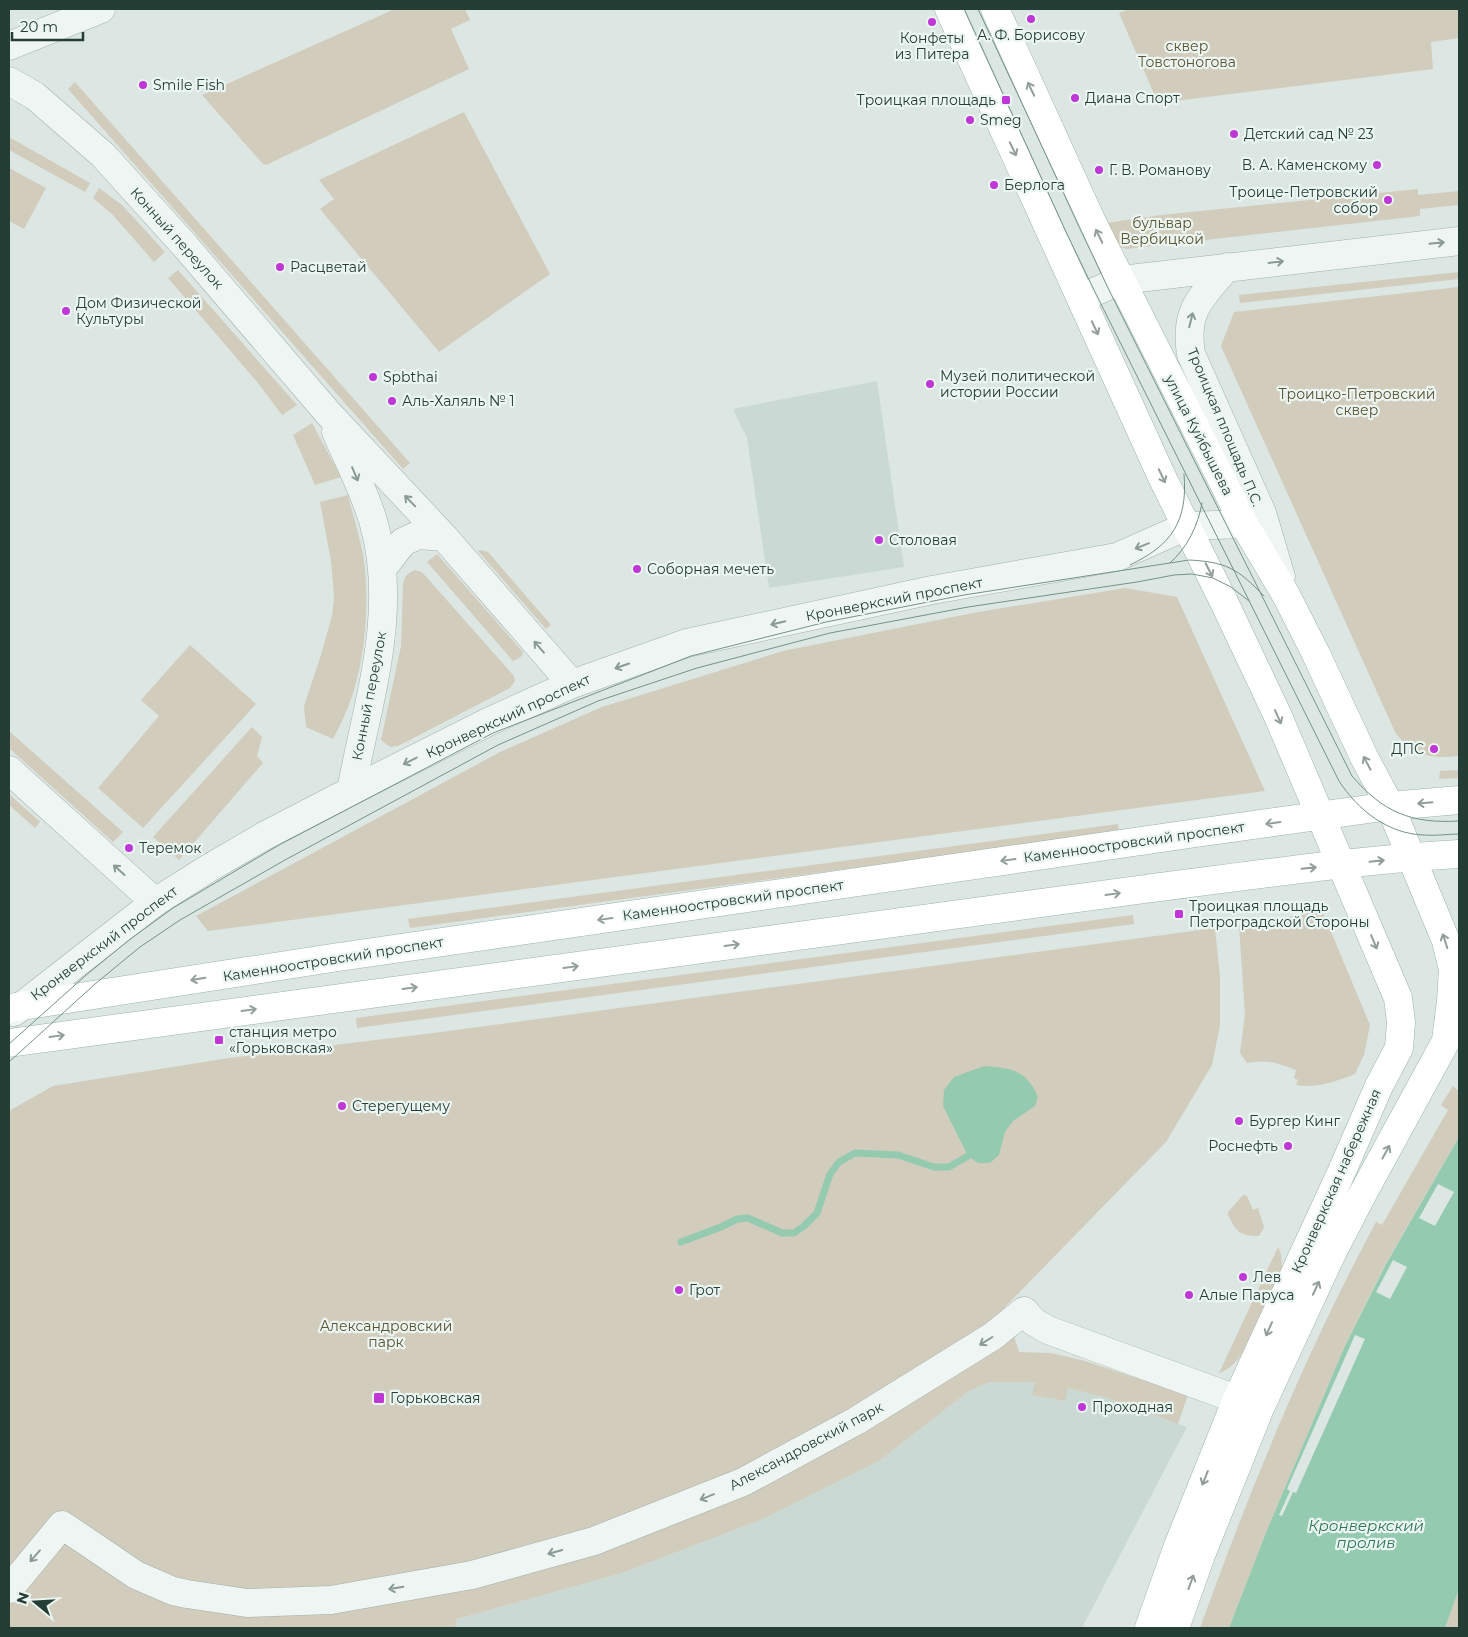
<svg xmlns="http://www.w3.org/2000/svg" width="1468" height="1637" font-family="Montserrat,sans-serif">
<style>
.built{fill:#cad9d3}
.green{fill:#d2ccbc}
.water{fill:#94cab0}
.pier{fill:#dce7e3}
.lines{fill:none;stroke-linecap:round;stroke-linejoin:round}
.stream{stroke:#94cab0;stroke-width:7}
.minor-casing{stroke:#a1b1ab;stroke-width:29}
.major-casing{stroke:#9ab4aa;stroke-width:29}
.minor{stroke:#eff5f3;stroke-width:28}
.major{stroke:#fff;stroke-width:28}
.tram{stroke:#749287;stroke-width:1}
.oneway{stroke:#929e9a}
.oneway2{stroke:#8a9a94}
.poi-dot{fill:#bf37d7;stroke:#ebf5f1;stroke-width:2}
.labels{text-anchor:middle;stroke-width:4.5;stroke-linejoin:round;paint-order:stroke}
.poi-label{font-size:14px;fill:#253e35;stroke:#ebf5f1;text-anchor:start}
.park-label{font-size:14px;fill:#5b5331;stroke:#ebf5f1}
.street-label{font-size:14px;fill:#253e35;stroke:#ebf5f1}
.water-label{font-size:15px;font-style:italic;fill:#2c7555;stroke:#ebf5f1}
</style>
<rect width="100%" height="100%" fill="#dce7e3"/>
<path class="built" d="M 877,381 L 904,567 L 769,588 L 747,438 L 733,409 Z
M 990,1382 L 1036,1382 L 1032,1395 L 1064,1401 L 1068,1388 L 1104,1397 L 1187,1427 L 1082,1628 L 455,1628 L 457,1619 L 622,1573 L 763,1519 L 879,1461 L 969,1391 Z"/>
<path class="green" d="M 395,9 L 465,9 L 470,20 L 451,29 L 469,69 L 266,165 L 262,163 L 202,95 Z
M 1130,9 L 1459,9 L 1459,38 L 1431,42 L 1433,69 L 1158,103 L 1119,13 Z
M 75,82 L 410,463 L 403,469 L 68,89 Z
M 464,112 L 550,274 L 439,352 L 320,209 L 334,199 L 319,180 Z
M 9,137 L 90,183 L 85,192 L 9,150 Z
M 9,168 L 46,188 L 24,229 L 9,221 Z
M 99,188 L 122,205 L 165,252 L 154,262 L 112,214 L 93,198 Z
M 1418,189 L 1418,195 L 1459,191 L 1459,205 L 1420,209 L 1420,216 L 1126,249 L 1117,245 L 1106,223 L 1161,215 Z
M 178,270 L 297,405 L 282,415 L 258,383 L 168,278 Z
M 1459,272 L 1459,279 L 1240,303 L 1239,295 Z
M 1459,287 L 1459,756 C 1432,759 1412,756 1395,732 L 1221,346 L 1234,312 Z
M 312,423 L 341,477 L 315,485 L 293,435 Z
M 348,495 C 353,515 359,535 363,554 C 370,595 366,651 354,690 C 349,707 341,724 333,739 L 306,727 L 304,706 L 320,658 L 332,616 L 334,597 L 331,561 L 320,502 Z
M 480,550 L 488,552 L 551,625 L 546,629 L 478,551 Z
M 437,554 L 523,652 L 522,656 L 513,661 L 427,562 Z
M 415,570 L 422,572 L 514,676 L 515,681 L 510,688 L 398,746 L 390,747 L 381,740 L 401,646 L 403,584 C 405,576 407,573 415,570 Z
M 1125,588 L 1177,597 L 1265,791 L 208,931 L 196,916 L 500,752 L 602,707 L 783,651 L 973,613 Z
M 190,645 L 256,704 L 143,828 L 98,788 L 159,716 L 141,700 Z
M 252,727 L 262,737 L 257,756 L 263,763 L 179,860 L 153,837 Z
M 9,731 L 123,832 L 113,842 L 9,748 Z
M 1459,770 L 1459,778 L 1439,779 L 1440,771 Z
M 9,794 L 40,822 L 35,828 L 9,805 Z
M 1118,824 L 1119,832 L 410,928 L 408,919 Z
M 1309,913 L 1319,913 L 1324,915 L 1370,1025 L 1364,1055 L 1355,1074 C 1338,1081 1315,1089 1296,1085 L 1298,1080 L 1294,1078 L 1296,1070 C 1276,1063 1268,1059 1247,1063 L 1240,1053 L 1245,1014 L 1239,926 Z
M 1133,915 L 1134,924 L 357,1028 L 356,1018 Z
M 1215,928 L 1220,976 L 1220,1025 L 1212,1065 L 1166,1142 L 1005,1307 L 1019,1352 L 1051,1353 L 1085,1361 L 1188,1395 L 1178,1424 L 1104,1397 L 1068,1388 L 1065,1401 L 1032,1395 L 1035,1382 L 990,1382 L 969,1391 L 879,1461 L 763,1519 L 622,1573 L 457,1619 L 455,1628 L 9,1628 L 9,1111 L 53,1086 L 229,1058 L 441,1032 Z
M 1453,1086 L 1459,1091 L 1459,1137 L 1386,1263 L 1344,1348 L 1267,1530 L 1229,1628 L 1200,1628 C 1250,1489 1306,1352 1376,1222 L 1382,1225 L 1448,1110 L 1441,1105 Z
M 1243,1195 L 1247,1196 L 1253,1210 L 1258,1208 L 1264,1227 L 1259,1236 C 1240,1236 1236,1232 1228,1215 L 1228,1212 Z
M 1278,1247 L 1281,1254 L 1282,1268 L 1242,1353 C 1236,1363 1230,1369 1219,1373 Z
M 1459,1589 L 1459,1628 L 1445,1628 Z"/>
<path class="water" d="M 984,1066 C 1011,1068 1027,1070 1038,1097 L 1035,1106 L 1013,1121 L 1005,1132 L 999,1155 L 990,1163 L 978,1163 L 968,1156 L 943,1106 L 944,1090 L 954,1077 Z
M 1459,1137 L 1459,1589 L 1445,1628 L 1229,1628 L 1267,1530 L 1344,1348 L 1386,1264 Z"/>
<path class="pier" d="M 1438,1184 L 1454,1192 L 1435,1226 L 1419,1218 Z
M 1393,1260 L 1407,1267 L 1390,1299 L 1376,1292 Z
M 1355,1335 L 1365,1339 L 1296,1493 L 1293,1492 L 1282,1516 L 1279,1515 L 1290,1491 L 1287,1489 Z"/>
<g class="lines">
<path class="stream" d="M 681,1242 L 721,1227 L 737,1219 L 748,1218 L 782,1233 L 794,1233 L 804,1226 L 817,1213 L 830,1174 L 839,1162 L 855,1153 L 898,1155 L 934,1167 L 949,1167 L 968,1156"/>
<g class="minor-casing">
<path id="minor" d="M 9,46 L 101,9
M 9,81 L 35,96 L 103,155 L 186,247 L 328,413 L 444,537 L 572,684
M 1227,267 C 1201,298 1184,310 1191,354 L 1262,513 L 1281,577
M 1081,298 L 1121,280 L 1459,241
M 336,432 C 349,462 365,492 374,524 C 399,614 367,703 351,791
M 382,569 L 403,542 L 418,535 L 444,537
M 9,770 L 155,902
M 14,1012 L 155,902 L 209,868 L 264,836 L 351,791 L 488,722 L 572,684 L 687,643 L 932,590 L 1117,557 L 1187,526 L 1244,524
M 9,1589 L 62,1525 L 136,1575 L 173,1591 L 187,1594 L 247,1603 L 331,1600 L 472,1575 L 594,1541 L 743,1482 L 856,1421 L 993,1336 L 1024,1311 L 1034,1322 L 1048,1330 L 1258,1407"/>
</g>
<g class="major-casing">
<path id="major" d="M 949,9 L 1162,477 L 1224,602 L 1277,714 L 1398,998 L 1401,1022 L 1399,1048 L 1379,1086 L 1341,1173 L 1237,1399 L 1178,1546 L 1149,1628
M 995,9 L 1091,220 L 1121,280 L 1244,524 L 1286,595 L 1316,654 L 1364,757 L 1390,806 L 1446,941 L 1453,969 L 1451,1001 L 1446,1041 L 1362,1195 L 1331,1255 L 1260,1408 L 1201,1555 L 1175,1628
M 9,1008 L 332,958 L 1196,833 L 1390,806 L 1459,800
M 9,1043 L 1145,889 C 1250,876 1354,860 1459,854"/>
</g>
<use href="#minor" class="minor"/>
<use href="#major" class="major"/>
<path class="tram" d="M 964,9 L 1066,232 L 1095,292 L 1339,781 C 1358,810 1388,834 1424,835 C 1436,836 1448,834 1459,834
M 978,9 L 1107,286 L 1352,776 C 1383,812 1411,824 1459,821
M 1170,563 C 1187,548 1198,526 1202,503
M 1130,565 C 1172,545 1188,521 1184,474
M 9,1044 L 85,976 L 129,940 L 173,908 L 279,845 L 493,733 L 691,656 L 826,622 L 964,595 L 1189,560 C 1227,562 1238,569 1264,596
M 9,1062 L 95,984 L 140,947 L 180,920 L 285,860 L 498,745 L 598,701 L 697,668 L 830,633 L 968,607 L 1137,582 L 1174,575 L 1192,574 L 1213,578 L 1231,587 L 1249,601"/>
</g>
<defs><path id="oneway-shaft" d="M-6 0H5M1.5-3L5.5 0L1.5 3" fill="none" stroke-width="1.6" stroke-linecap="round" stroke-linejoin="round" transform="scale(1.25)"/></defs>
<g class="oneway">
<use href="#oneway-shaft" transform="translate(1031 89) rotate(-115)"/>
<use href="#oneway-shaft" transform="translate(1013 149) rotate(65)"/>
<use href="#oneway-shaft" transform="translate(1099 236) rotate(-116)"/>
<use href="#oneway-shaft" transform="translate(1095 328) rotate(65)"/>
<use href="#oneway-shaft" transform="translate(1162 476) rotate(65)"/>
<use href="#oneway-shaft" transform="translate(1209 570) rotate(63)"/>
<use href="#oneway-shaft" transform="translate(1278 717) rotate(66)"/>
<use href="#oneway-shaft" transform="translate(1367 763) rotate(-118)"/>
<use href="#oneway-shaft" transform="translate(1425 803) rotate(175)"/>
<use href="#oneway-shaft" transform="translate(1273 823) rotate(172)"/>
<use href="#oneway-shaft" transform="translate(1008 860) rotate(172)"/>
<use href="#oneway-shaft" transform="translate(1377 861) rotate(-6)"/>
<use href="#oneway-shaft" transform="translate(1309 868) rotate(-6)"/>
<use href="#oneway-shaft" transform="translate(1113 894) rotate(-8)"/>
<use href="#oneway-shaft" transform="translate(605 919) rotate(172)"/>
<use href="#oneway-shaft" transform="translate(1445 941) rotate(-108)"/>
<use href="#oneway-shaft" transform="translate(1374 942) rotate(67)"/>
<use href="#oneway-shaft" transform="translate(732 945) rotate(-8)"/>
<use href="#oneway-shaft" transform="translate(571 967) rotate(-8)"/>
<use href="#oneway-shaft" transform="translate(198 979) rotate(171)"/>
<use href="#oneway-shaft" transform="translate(410 988) rotate(-8)"/>
<use href="#oneway-shaft" transform="translate(249 1010) rotate(-8)"/>
<use href="#oneway-shaft" transform="translate(57 1036) rotate(-8)"/>
<use href="#oneway-shaft" transform="translate(1386 1152) rotate(-61)"/>
<use href="#oneway-shaft" transform="translate(1316 1288) rotate(-65)"/>
<use href="#oneway-shaft" transform="translate(1269 1329) rotate(114)"/>
<use href="#oneway-shaft" transform="translate(1205 1478) rotate(112)"/>
<use href="#oneway-shaft" transform="translate(1191 1582) rotate(-70)"/>
</g>
<g class="oneway2">
<use href="#oneway-shaft" transform="translate(1437 243) rotate(-6)"/>
<use href="#oneway-shaft" transform="translate(1276 262) rotate(-7)"/>
<use href="#oneway-shaft" transform="translate(1191 320) rotate(-76)"/>
<use href="#oneway-shaft" transform="translate(355 474) rotate(67)"/>
<use href="#oneway-shaft" transform="translate(410 501) rotate(-134)"/>
<use href="#oneway-shaft" transform="translate(1142 546) rotate(158)"/>
<use href="#oneway-shaft" transform="translate(778 623) rotate(167)"/>
<use href="#oneway-shaft" transform="translate(539 647) rotate(-131)"/>
<use href="#oneway-shaft" transform="translate(622 666) rotate(161)"/>
<use href="#oneway-shaft" transform="translate(410 761) rotate(153)"/>
<use href="#oneway-shaft" transform="translate(119 870) rotate(-138)"/>
<use href="#oneway-shaft" transform="translate(986 1341) rotate(148)"/>
<use href="#oneway-shaft" transform="translate(707 1497) rotate(158)"/>
<use href="#oneway-shaft" transform="translate(555 1552) rotate(164)"/>
<use href="#oneway-shaft" transform="translate(35 1556) rotate(131)"/>
<use href="#oneway-shaft" transform="translate(396 1588) rotate(170)"/>
</g>
<g class="poi-dot">
<circle cx="1031" cy="19" r="5"/>
<circle cx="932" cy="22" r="5"/>
<circle cx="143" cy="85" r="5"/>
<circle cx="1075" cy="98" r="5"/>
<rect x="1001" y="95" width="10" height="10" rx="2.5"/>
<circle cx="970" cy="120" r="5"/>
<circle cx="1234" cy="134" r="5"/>
<circle cx="1377" cy="165" r="5"/>
<circle cx="1099" cy="170" r="5"/>
<circle cx="994" cy="185" r="5"/>
<circle cx="1388" cy="200" r="5"/>
<circle cx="280" cy="267" r="5"/>
<circle cx="66" cy="311" r="5"/>
<circle cx="373" cy="377" r="5"/>
<circle cx="930" cy="384" r="5"/>
<circle cx="392" cy="401" r="5"/>
<circle cx="879" cy="540" r="5"/>
<circle cx="637" cy="569" r="5"/>
<circle cx="1434" cy="749" r="5"/>
<circle cx="129" cy="848" r="5"/>
<rect x="1174" y="909" width="10" height="10" rx="2.5"/>
<rect x="214" y="1035" width="10" height="10" rx="2.5"/>
<circle cx="342" cy="1106" r="5"/>
<circle cx="1239" cy="1121" r="5"/>
<circle cx="1288" cy="1146" r="5"/>
<circle cx="1243" cy="1277" r="5"/>
<circle cx="679" cy="1290" r="5"/>
<circle cx="1189" cy="1295" r="5"/>
<rect x="373" y="1392" width="12" height="12" rx="2.5"/>
<circle cx="1082" cy="1407" r="5"/>
</g>
<g class="labels">
<g class="poi-label">
<text x="1031" y="40" text-anchor="middle">А. Ф. Борисову</text>
<text x="932" y="43" text-anchor="middle">Конфеты<tspan x="932" dy="16">из Питера</tspan></text>
<text x="153" y="90">Smile Fish</text>
<text x="1085" y="103">Диана Спорт</text>
<text x="996" y="105" text-anchor="end">Троицкая площадь</text>
<text x="980" y="125">Smeg</text>
<text x="1244" y="139">Детский сад № 23</text>
<text x="1367" y="170" text-anchor="end">В. А. Каменскому</text>
<text x="1109" y="175">Г. В. Романову</text>
<text x="1004" y="190">Берлога</text>
<text x="1378" y="197" text-anchor="end">Троице-Петровский<tspan x="1378" dy="16">собор</tspan></text>
<text x="290" y="272">Расцветай</text>
<text x="76" y="308">Дом Физической<tspan x="76" dy="16">Культуры</tspan></text>
<text x="940" y="381">Музей политической<tspan x="940" dy="16">истории России</tspan></text>
<text x="383" y="382">Spbthai</text>
<text x="402" y="406">Аль-Халяль № 1</text>
<text x="889" y="545">Столовая</text>
<text x="647" y="574">Соборная мечеть</text>
<text x="1424" y="754" text-anchor="end">ДПС</text>
<text x="139" y="853">Теремок</text>
<text x="1189" y="911">Троицкая площадь<tspan x="1189" dy="16">Петроградской Стороны</tspan></text>
<text x="229" y="1037">станция метро<tspan x="229" dy="16">«Горьковская»</tspan></text>
<text x="352" y="1111">Стерегущему</text>
<text x="1249" y="1126">Бургер Кинг</text>
<text x="1278" y="1151" text-anchor="end">Роснефть</text>
<text x="1253" y="1282">Лев</text>
<text x="689" y="1295">Грот</text>
<text x="1199" y="1300">Алые Паруса</text>
<text x="390" y="1403">Горьковская</text>
<text x="1092" y="1412">Проходная</text>
</g>
<g class="park-label">
<text x="1187" y="51">сквер<tspan x="1187" dy="16">Товстоногова</tspan></text>
<text x="1162" y="228">бульвар<tspan x="1162" dy="16">Вербицкой</tspan></text>
<text x="1357" y="399">Троицко-Петровский<tspan x="1357" dy="16">сквер</tspan></text>
<text x="386" y="1331">Александровский<tspan x="386" dy="16">парк</tspan></text>
</g>
<g class="street-label">
<text transform="translate(177 238) rotate(48)" y="5">Конный переулок</text>
<text transform="translate(1225 427) rotate(67)" y="5">Троицкая площадь П.С.</text>
<text transform="translate(1199 435) rotate(63)" y="5">улица Куйбышева</text>
<text transform="translate(894 599) rotate(-11)" y="5">Кронверкский проспект</text>
<text transform="translate(369 696) rotate(-79)" y="5">Конный переулок</text>
<text transform="translate(508 716) rotate(-25)" y="5">Кронверкский проспект</text>
<text transform="translate(1134 842) rotate(-8)" y="5">Каменноостровский проспект</text>
<text transform="translate(733 900) rotate(-8)" y="5">Каменноостровский проспект</text>
<text transform="translate(104 943) rotate(-37)" y="5">Кронверкский проспект</text>
<text transform="translate(333 959) rotate(-9)" y="5">Каменноостровский проспект</text>
<text transform="translate(1336 1181) rotate(-66)" y="5">Кронверкская набережная</text>
<text transform="translate(806 1446) rotate(-28)" y="5">Александровский парк</text>
</g>
<g class="water-label">
<text x="1366" y="1531">Кронверкский<tspan x="1366" dy="17">пролив</tspan></text>
</g>
</g>
<rect width="1468" height="1637" fill="none" stroke="#253e35" stroke-width="20"/>
<g transform="translate(35 1602) rotate(288)" stroke="#ebf5f1" stroke-width="4" paint-order="stroke">
<path d="M0-4L9 19L0 12L-9 19Z" fill="#253e35"/>
<text y="-8" font-size="14" font-weight="bold" text-anchor="middle" fill="#253e35">N</text>
</g>
<path d="M12 32v8h71v-8" fill="none" stroke="#253e35" stroke-width="2.5"/>
<text x="20" y="32" font-size="15" fill="#253e35" stroke="#ebf5f1" stroke-width="4" paint-order="stroke">20 m</text>
</svg>
